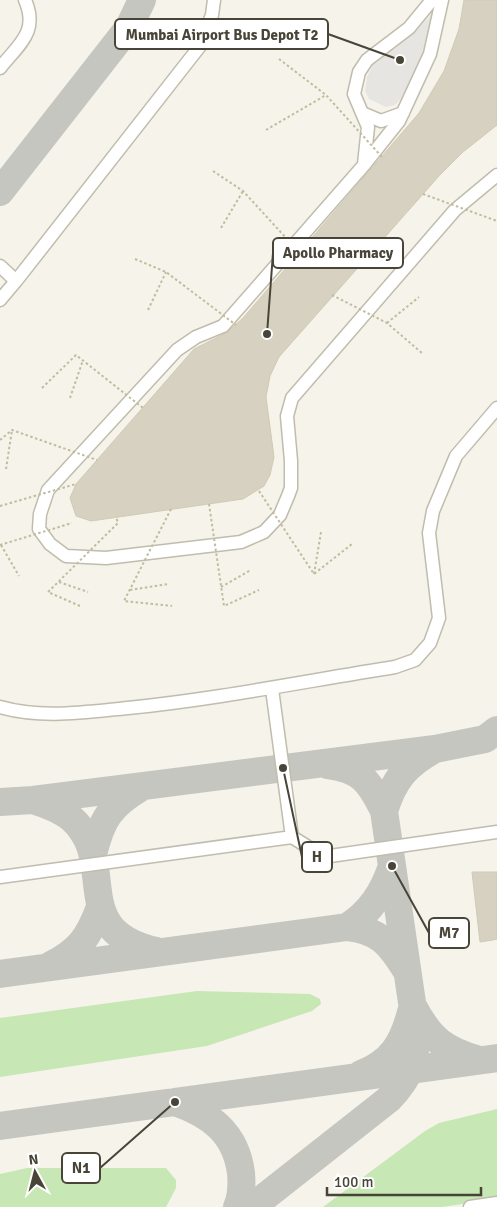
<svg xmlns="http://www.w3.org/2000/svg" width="497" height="1207" font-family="Signika,sans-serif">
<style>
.green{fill:#c7e7b4}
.parking{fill:#e6e5e1}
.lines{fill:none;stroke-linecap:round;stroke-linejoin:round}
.taxiway{stroke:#c6c6c1;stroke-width:28}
.building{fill:#d6d1c0;stroke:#d1cbb3}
.minor-casing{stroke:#c0bdad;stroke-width:15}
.path{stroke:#c1bc9e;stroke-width:2;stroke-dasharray:2.5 2.5;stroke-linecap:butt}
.minor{stroke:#fff;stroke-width:12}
.path-bridge{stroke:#c1bc9e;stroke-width:2;stroke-dasharray:2.5 2.5;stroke-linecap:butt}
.leader{fill:none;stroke:#484538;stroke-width:2}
.callout-dot{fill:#484538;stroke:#fff;stroke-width:2}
.callout{fill:#fff;stroke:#484538;stroke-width:2}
.callout-label{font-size:15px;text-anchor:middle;font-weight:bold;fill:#484538}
</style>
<rect width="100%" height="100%" fill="#f5f3ea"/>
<path class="green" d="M 197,991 L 310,994 L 320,999 L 321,1004 L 312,1011 L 207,1046 L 0,1077 L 0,1018 Z
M 497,1109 L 497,1199 L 442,1207 L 323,1207 L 425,1131 L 439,1123 Z
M 27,1168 L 166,1168 L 176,1180 L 176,1188 L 166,1207 L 0,1207 L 0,1174 Z"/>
<path class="parking" d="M 434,8 L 426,54 L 404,95 L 395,105 L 386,107 L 369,99 L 365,91 L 367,77 L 373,65 L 413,34 L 429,17 Z"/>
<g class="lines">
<path class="taxiway" d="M 0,192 L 129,27 L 142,0
M 328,765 C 361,769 370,782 384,811
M 33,800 C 46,804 60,809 71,818 C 121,862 65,930 156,951
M 0,802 L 33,800 L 435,749 L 485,739 L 497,730
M 93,855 C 101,820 110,806 140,788
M 347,927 C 371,912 383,892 392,866
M 51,965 C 79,951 89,937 100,907
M 0,974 L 347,927 C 379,930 390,944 406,970
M 414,1008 C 431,1040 445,1050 479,1060
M 361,1074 C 392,1062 403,1043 411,1012
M 175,1102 C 210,1114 236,1133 241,1173 C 242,1185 242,1196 237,1207
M 0,1126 L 497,1058
M 252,1207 L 389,1099 C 410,1077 417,1060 416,1030 L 384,811 C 394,779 406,765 435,749"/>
</g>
<path class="building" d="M 464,0 L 497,0 L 497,125 L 463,152 L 439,176 L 279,357 L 270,376 L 266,397 L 274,457 L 270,475 L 264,486 L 243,499 L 91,521 L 76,516 L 70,498 L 76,484 L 194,349 L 226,333 L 243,318 L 419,113 L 444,71 L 459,29 Z
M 472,872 L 497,872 L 497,939 L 493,940 L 480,942 Z"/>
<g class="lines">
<g class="minor-casing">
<path id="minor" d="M 442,0 L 430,54 L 399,121 L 364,165 L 223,326 L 196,337 L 177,350 L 48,490 L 40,514 L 39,529 L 50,544 L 66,556 L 106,558 L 241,542 L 264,532 L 280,515 L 288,496 L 291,488 L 291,461 L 287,416 L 292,398 L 455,210 L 497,175
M 0,68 C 19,44 39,32 25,0
M 362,113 L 368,127 L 364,164
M 403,113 L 381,121 L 362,113 L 354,94 L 359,72 L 367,60 L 409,28 L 432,0
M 0,266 L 16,281 L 0,300
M 16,281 L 200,46 L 212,15 L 214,0
M 0,707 C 42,719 86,712 128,708 C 218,699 306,681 395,667 L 415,660 L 430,643 L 439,618 L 429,533 L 433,511 L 456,456 L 497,408
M 292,837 L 313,850 L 330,856 L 497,832
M 0,877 L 292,837 L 272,689
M 470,1207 L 497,1203"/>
</g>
<path class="path" d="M 266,130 L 326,95
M 221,228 L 243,191
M 148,310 L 166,272
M 387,323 L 419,297
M 70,398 L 83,360
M 6,469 L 12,430
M 1,545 L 19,576
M 314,574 L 321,532
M 59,582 L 88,592
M 221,587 L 251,570
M 130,590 L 168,584"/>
<use href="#minor" class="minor"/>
<path class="path-bridge" d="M 279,59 L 326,95 L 382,157
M 213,171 L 243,191 L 299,252
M 423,194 L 497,221
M 135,259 L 166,272 L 236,325
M 332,295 L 387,323 L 423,354
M 42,388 L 76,355 L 143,408
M 0,440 L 12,430 L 97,460
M 259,491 L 314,574 L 352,544
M 209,504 L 224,606 L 259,590
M 0,506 L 76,484
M 171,509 L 124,601 L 172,606
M 0,545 L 72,523
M 80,606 L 48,592 L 118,523 L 116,517"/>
</g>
<path class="leader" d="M400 60L328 34M267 334L273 253M283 768L302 857M392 866L429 933M175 1102L100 1168"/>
<g class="callout-dot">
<circle cx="400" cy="60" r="5"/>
<circle cx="267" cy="334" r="5"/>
<circle cx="283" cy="768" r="5"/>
<circle cx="392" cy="866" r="5"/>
<circle cx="175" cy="1102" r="5"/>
</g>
<g class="callout">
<rect x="115" y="19" width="213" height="30" rx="5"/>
<rect x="273" y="238" width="130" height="30" rx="5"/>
<rect x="302" y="842" width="30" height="30" rx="5"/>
<rect x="429" y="918" width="40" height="30" rx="5"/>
<rect x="62" y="1153" width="38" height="30" rx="5"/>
</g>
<g class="callout-label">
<text x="222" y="40">Mumbai Airport Bus Depot T2</text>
<text x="338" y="258">Apollo Pharmacy</text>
<text x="317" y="862">H</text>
<text x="449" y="938">M7</text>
<text x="81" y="1173">N1</text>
</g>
<g transform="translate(35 1172) rotate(353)" stroke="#ffffff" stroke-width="4" paint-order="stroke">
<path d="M0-4L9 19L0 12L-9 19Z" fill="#484538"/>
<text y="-8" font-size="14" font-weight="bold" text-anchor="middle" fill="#484538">N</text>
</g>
<path d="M327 1187v8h154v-8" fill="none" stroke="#484538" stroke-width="2.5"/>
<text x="334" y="1187" font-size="15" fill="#484538" stroke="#ffffff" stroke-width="4" paint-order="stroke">100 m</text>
</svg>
